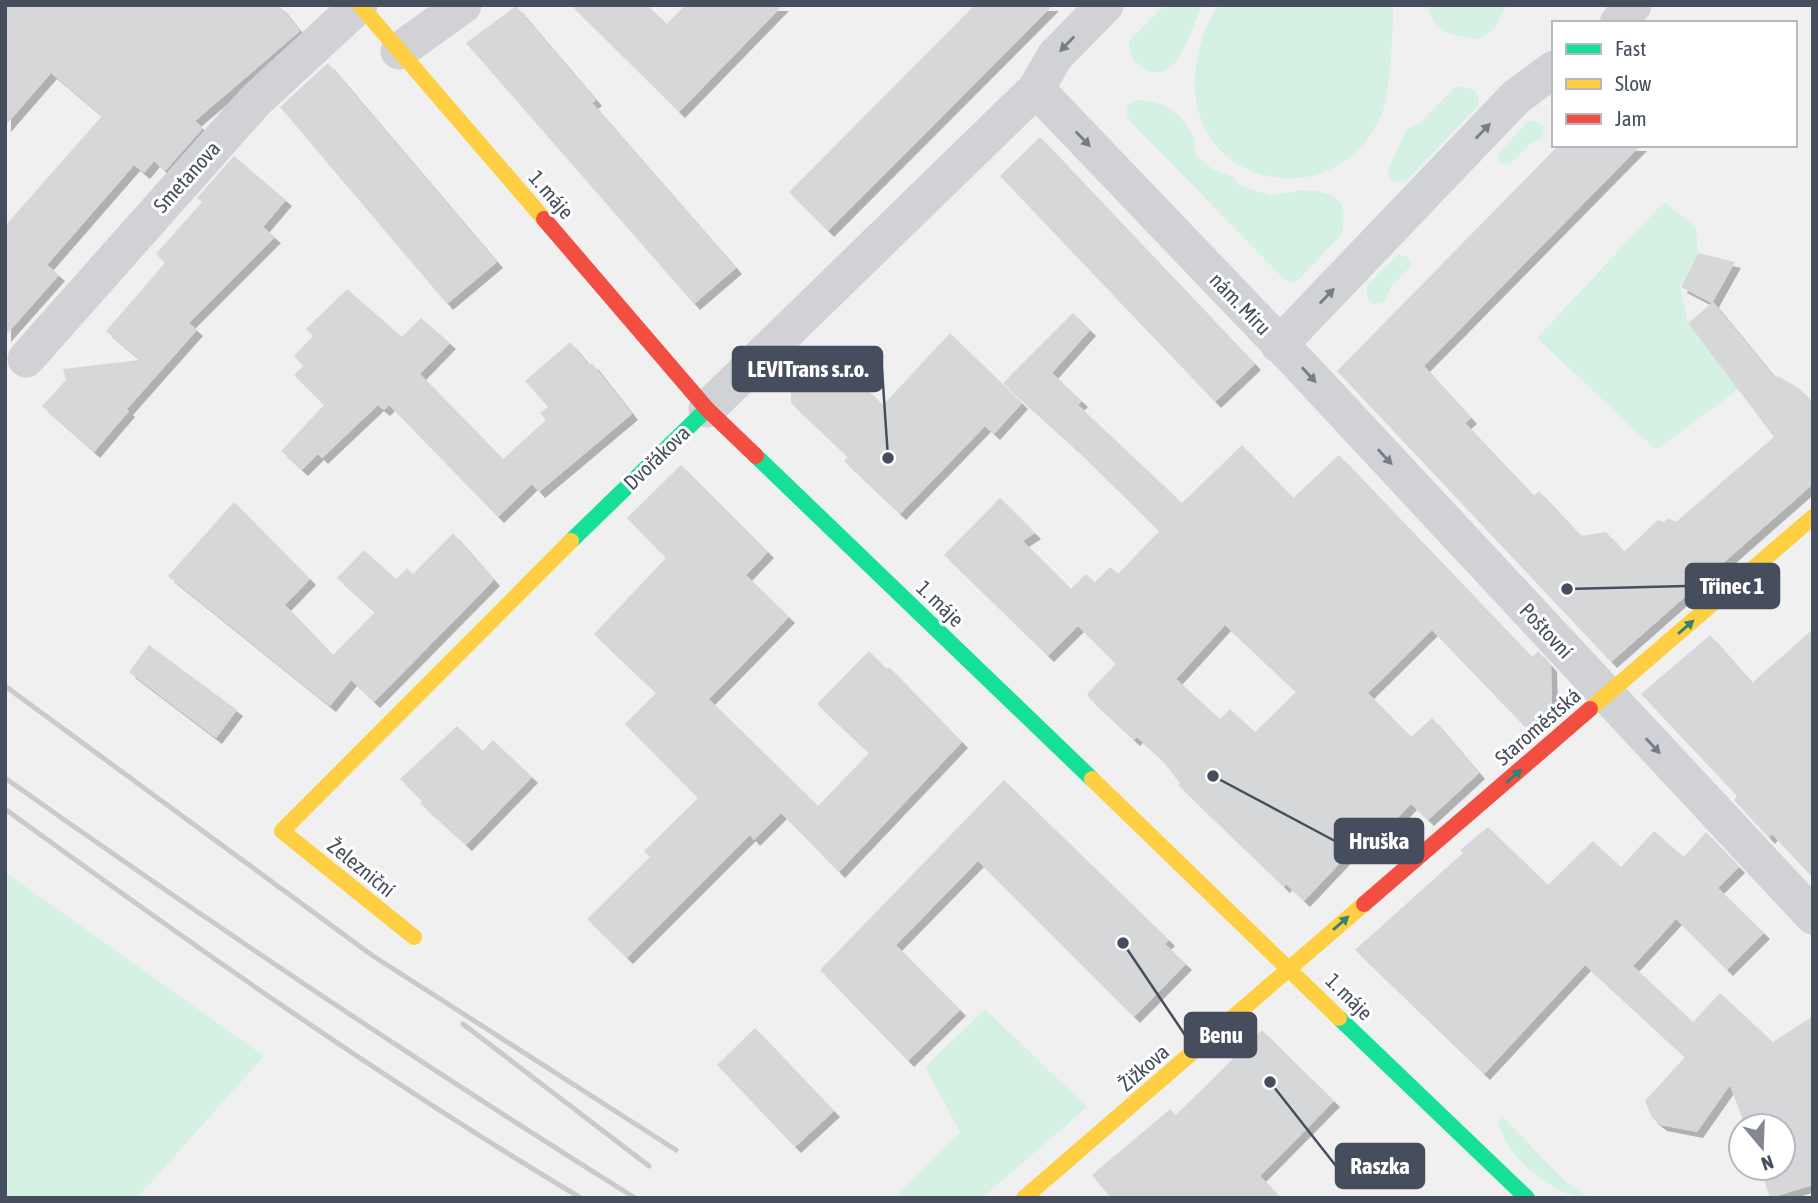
<svg xmlns="http://www.w3.org/2000/svg" width="1818" height="1203" font-family="'Asap Condensed',sans-serif">
<style>
.green{fill:#d4f1e4}
.building{fill:#d6d7d9;fill-rule:evenodd;filter:url(#shadow)}
.lines{fill:none;stroke-linecap:round;stroke-linejoin:round}
.street{stroke:#d1d2d6;stroke-width:37}
.fast{stroke:#16e098;stroke-width:16}
.slow{stroke:#ffcf43;stroke-width:16}
.jam{stroke:#f24e42;stroke-width:16}
.rail{stroke:#c9cacd;stroke-width:5}
.oneway{fill:#777c88}
.oneway2{fill:#358172}
.labels{text-anchor:middle;stroke-width:6;stroke-linejoin:round;paint-order:stroke}
.street-label{font-size:21px;fill:#464e5e;stroke:#fff}
.leader{fill:none;stroke:#464e5e;stroke-width:2.5}
.callout-dot{fill:#464e5e;stroke:#fff;stroke-width:2.5}
.callout{fill:#464e5e;stroke:#464e5e;stroke-width:2.5}
.callout-label{font-size:23px;text-anchor:middle;font-weight:bold;fill:#fff}
</style>
<defs>
<filter id="shadow"><feDropShadow dx="6" dy="6" stdDeviation="0" flood-color="#0004"/></filter>
</defs>
<rect width="100%" height="100%" fill="#f1f0f0"/>
<path class="green" d="M 1164,5 L 1203,5 C 1191,25 1179,90 1143,68 C 1131,61 1129,54 1129,41 Z
M 1218,5 L 1393,5 C 1393,32 1391,93 1381,116 C 1333,223 1174,185 1197,60 C 1201,40 1207,22 1218,5 Z
M 1427,5 L 1507,5 L 1494,29 L 1480,39 C 1453,37 1435,33 1427,5 Z
M 1462,86 L 1476,91 L 1479,99 L 1477,107 L 1406,181 L 1392,181 L 1387,171 L 1407,129 L 1421,122 L 1454,88 Z
M 1137,100 C 1164,100 1184,113 1194,139 C 1196,146 1193,149 1197,156 L 1212,169 L 1234,177 L 1238,185 L 1271,196 L 1300,190 L 1316,191 L 1334,196 L 1342,204 L 1344,216 L 1342,234 L 1299,279 L 1292,283 L 1286,281 L 1126,117 L 1128,104 Z
M 1533,121 L 1544,127 L 1542,138 L 1529,145 L 1509,165 L 1499,163 L 1497,155 L 1527,122 Z
M 1664,202 L 1696,227 L 1698,253 L 1680,287 L 1688,323 L 1739,389 L 1656,450 L 1537,338 Z
M 1399,254 L 1409,258 L 1411,266 L 1391,287 L 1384,303 L 1373,304 L 1366,296 L 1368,284 Z
M 5,872 L 264,1056 L 137,1198 L 5,1198 Z
M 985,1009 L 1087,1107 L 982,1198 L 894,1198 L 960,1132 L 925,1067 Z
M 1503,1117 L 1565,1181 L 1589,1198 C 1563,1198 1528,1173 1512,1151 C 1505,1143 1502,1132 1498,1122 Z"/>
<path class="building" d="M 5,5 L 279,5 L 300,31 L 195,121 L 203,128 L 165,171 L 154,161 L 144,173 L 134,165 L 47,265 L 59,275 L 5,336 L 5,226 L 102,116 L 51,73 L 5,126 Z
M 571,5 L 647,5 L 667,24 L 685,5 L 783,5 L 679,112 Z
M 975,5 L 1053,5 L 828,231 L 789,192 Z
M 516,6 L 596,100 L 592,103 L 736,268 L 694,304 L 466,43 Z
M 328,63 L 497,262 L 447,304 L 280,107 Z
M 1040,137 L 1255,364 L 1215,402 L 1000,176 Z
M 1559,145 L 1641,145 L 1424,366 L 1471,418 L 1465,423 L 1534,496 L 1539,491 L 1581,536 L 1606,532 L 1624,552 L 1658,520 L 1664,522 L 1668,518 L 1676,522 L 1774,437 L 1688,323 L 1713,302 L 1775,378 L 1778,376 L 1800,389 L 1813,403 L 1813,484 L 1611,662 L 1337,371 Z
M 234,156 L 286,200 L 263,227 L 275,237 L 189,323 L 197,330 L 127,409 L 129,411 L 94,452 L 42,406 L 66,380 L 63,369 L 140,360 L 106,331 L 165,263 L 156,254 L 202,202 L 197,198 Z
M 1698,253 L 1735,262 L 1712,303 L 1681,287 Z
M 347,289 L 402,337 L 421,318 L 450,343 L 420,374 L 503,459 L 546,420 L 540,413 L 548,407 L 525,381 L 570,342 L 589,365 L 592,363 L 632,414 L 539,492 L 532,484 L 498,517 L 389,405 L 384,410 L 378,405 L 322,458 L 318,454 L 302,470 L 281,451 L 324,405 L 294,375 L 303,366 L 294,356 L 313,336 L 306,329 Z
M 1073,313 L 1090,330 L 1052,373 L 1082,401 L 1078,405 L 1182,503 L 1242,445 L 1293,498 L 1339,455 L 1532,657 L 1538,651 L 1551,666 L 1552,704 L 1527,729 L 1432,630 L 1368,693 L 1411,737 L 1432,718 L 1479,773 L 1428,820 L 1411,804 L 1363,853 L 1356,846 L 1304,901 L 1286,884 L 1284,887 L 1178,785 L 1180,783 L 1161,759 L 1137,737 L 1134,740 L 1090,699 L 1087,694 L 1116,664 L 1078,626 L 1048,656 L 944,555 L 1000,498 L 1035,533 L 1023,541 L 1071,589 L 1086,574 L 1095,582 L 1110,567 L 1118,574 L 1159,531 L 1077,450 L 1003,383 ZM 1225,625 L 1296,692 L 1255,732 L 1230,709 L 1220,719 L 1176,679 Z
M 950,333 L 1022,403 L 994,434 L 985,426 L 900,514 L 844,461 L 848,457 L 791,403 L 791,388 L 827,350 L 883,405 Z
M 681,465 L 768,552 L 746,575 L 789,617 L 709,699 L 818,806 L 869,753 L 817,704 L 869,651 L 886,669 L 889,667 L 962,742 L 839,872 L 781,813 L 754,840 L 750,835 L 627,958 L 587,919 L 650,857 L 644,851 L 698,798 L 625,724 L 656,693 L 594,634 L 666,558 L 627,518 Z
M 234,502 L 310,579 L 285,605 L 333,655 L 375,612 L 337,578 L 364,550 L 396,579 L 407,568 L 413,574 L 453,533 L 494,580 L 374,702 L 351,680 L 330,706 L 168,576 Z
M 1813,629 L 1813,878 L 1772,834 L 1769,838 L 1734,800 L 1737,796 L 1641,694 L 1710,635 L 1752,683 Z
M 149,645 L 237,710 L 216,738 L 129,672 Z
M 457,726 L 483,751 L 493,740 L 532,777 L 466,845 L 420,803 L 422,801 L 400,779 Z
M 1004,780 L 1169,940 L 1165,944 L 1186,964 L 1134,1017 L 978,861 L 896,945 L 960,1010 L 908,1061 L 820,970 Z
M 1488,827 L 1548,885 L 1593,841 L 1621,867 L 1654,831 L 1684,857 L 1706,832 L 1739,867 L 1718,888 L 1764,933 L 1727,970 L 1676,919 L 1633,966 L 1693,1022 L 1720,993 L 1773,1042 L 1813,1016 L 1813,1185 L 1770,1198 L 1760,1168 L 1783,1168 L 1783,1126 L 1745,1126 L 1730,1085 L 1697,1132 L 1661,1125 L 1652,1118 L 1645,1101 L 1685,1057 L 1585,965 L 1484,1074 L 1355,950 L 1463,853 L 1460,850 Z
M 755,1028 L 834,1111 L 795,1147 L 717,1065 Z
M 1262,1030 L 1334,1101 L 1260,1176 L 1281,1198 L 1111,1198 L 1092,1175 L 1170,1109 L 1176,1115 Z"/>
<g class="lines">
<path class="street" d="M 1618,23 L 1633,5
M 399,51 L 463,5
M 1036,89 L 1298,363 L 1813,916
M 1279,345 L 1516,97 L 1554,69
M 26,359 L 255,101 L 359,5
M 707,409 L 1036,89 L 1055,56 L 1105,5"/>
<path class="fast" d="M 756,456 L 1092,779
M 571,541 L 707,409
M 1339,1018 L 1527,1198"/>
<path class="slow" d="M 360,5 L 544,219
M 1590,709 L 1813,517
M 1092,779 L 1339,1018
M 414,937 L 282,831 L 571,541
M 1024,1198 L 1364,904"/>
<path class="jam" d="M 544,219 L 707,409 L 756,456
M 1364,904 L 1590,709"/>
<path class="rail" d="M 5,686 L 373,956 L 676,1150
M 5,778 C 211,924 421,1064 635,1198
M 5,809 C 192,945 382,1079 581,1198
M 463,1024 L 649,1166"/>
</g>
<defs><path id="oneway-solid" d="M-6-.8H1V-3.2L6.5 0L1 3.2V.8H-6Z" transform="scale(1.75)"/></defs>
<g class="oneway">
<use href="#oneway-solid" transform="translate(1067 44) rotate(134)"/>
<use href="#oneway-solid" transform="translate(1483 131) rotate(-46)"/>
<use href="#oneway-solid" transform="translate(1083 139) rotate(46)"/>
<use href="#oneway-solid" transform="translate(1327 296) rotate(-46)"/>
<use href="#oneway-solid" transform="translate(1309 375) rotate(47)"/>
<use href="#oneway-solid" transform="translate(1385 457) rotate(47)"/>
<use href="#oneway-solid" transform="translate(1653 746) rotate(47)"/>
</g>
<g class="oneway2">
<use href="#oneway-solid" transform="translate(1686 627) rotate(-41)"/>
<use href="#oneway-solid" transform="translate(1514 776) rotate(-41)"/>
<use href="#oneway-solid" transform="translate(1341 923) rotate(-41)"/>
</g>
<g class="labels">
<g class="street-label">
<text transform="translate(187 177) rotate(-48)" y="7">Smetanova</text>
<text transform="translate(551 195) rotate(49)" y="7">1. máje</text>
<text transform="translate(1240 304) rotate(46)" y="7">nám. Míru</text>
<text transform="translate(657 458) rotate(-44)" y="7">Dvořákova</text>
<text transform="translate(940 604) rotate(44)" y="7">1. máje</text>
<text transform="translate(1546 631) rotate(47)" y="7">Poštovní</text>
<text transform="translate(1538 727) rotate(-41)" y="7">Staroměstská</text>
<text transform="translate(361 868) rotate(39)" y="7">Železniční</text>
<text transform="translate(1349 997) rotate(45)" y="7">1. máje</text>
<text transform="translate(1144 1068) rotate(-41)" y="7">Žižkova</text>
</g>
</g>
<path class="leader" d="M888 458L882 369M1567 589L1686 586M1213 776L1335 841M1123 943L1185 1035M1270 1082L1336 1166"/>
<g class="callout-dot">
<circle cx="888" cy="458" r="7"/>
<circle cx="1567" cy="589" r="7"/>
<circle cx="1213" cy="776" r="7"/>
<circle cx="1123" cy="943" r="7"/>
<circle cx="1270" cy="1082" r="7"/>
</g>
<g class="callout">
<rect x="733" y="347" width="149" height="44" rx="7"/>
<rect x="1686" y="564" width="93" height="44" rx="7"/>
<rect x="1335" y="819" width="88" height="44" rx="7"/>
<rect x="1185" y="1013" width="71" height="44" rx="7"/>
<rect x="1336" y="1144" width="88" height="44" rx="7"/>
</g>
<g class="callout-label">
<text x="808" y="377">LEVITrans s.r.o.</text>
<text x="1732" y="594">Třinec 1</text>
<text x="1379" y="849">Hruška</text>
<text x="1221" y="1043">Benu</text>
<text x="1380" y="1174">Raszka</text>
</g>
<rect width="1818" height="1203" fill="none" stroke="#464e5e" stroke-width="14"/>
<rect x="1552" y="21" width="245" height="126" fill="#ffffff" stroke="#b5b8bf" stroke-width="2"/>
<rect x="1566" y="44" width="35" height="10" fill="#16e098" stroke="#b5b8bf" stroke-width="2"/>
<text x="1615" y="56" font-size="21" fill="#464e5e">Fast</text>
<rect x="1566" y="79" width="35" height="10" fill="#ffcf43" stroke="#b5b8bf" stroke-width="2"/>
<text x="1615" y="91" font-size="21" fill="#464e5e">Slow</text>
<rect x="1566" y="114" width="35" height="10" fill="#f24e42" stroke="#b5b8bf" stroke-width="2"/>
<text x="1615" y="126" font-size="21" fill="#464e5e">Jam</text>
<g transform="translate(1762 1147) rotate(161)"><circle r="33" fill="#ffffff" stroke="#b5b8bf" stroke-width="2"/>
<path d="M0-5L12 26L0 18L-12 26Z" fill="#828791"/>
<text y="-10" font-size="19" font-weight="bold" text-anchor="middle" fill="#464e5e">N</text>
</g>
</svg>
